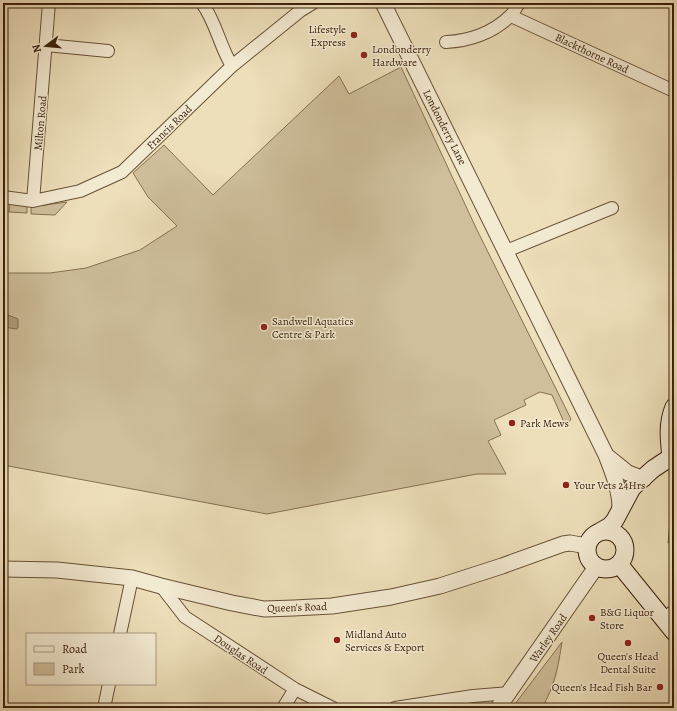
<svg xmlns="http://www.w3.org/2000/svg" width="677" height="711" font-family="Alegreya,serif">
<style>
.green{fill:#cfbf9c;stroke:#867053}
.water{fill:#b19e7e;stroke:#826c50}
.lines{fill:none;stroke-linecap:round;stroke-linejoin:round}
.minor-casing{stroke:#685036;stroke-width:14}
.tertiary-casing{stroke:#685036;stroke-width:17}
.secondary-casing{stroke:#3c200a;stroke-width:19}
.minor{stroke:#f3ead2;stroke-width:12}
.tertiary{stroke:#f3ead2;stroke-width:15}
.secondary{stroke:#f3ead2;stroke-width:17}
.poi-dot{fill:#8f2418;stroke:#f3ead2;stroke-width:1.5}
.labels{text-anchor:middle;stroke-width:3;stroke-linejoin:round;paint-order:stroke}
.poi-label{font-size:11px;fill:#3c200a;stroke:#f3ead2;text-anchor:start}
.street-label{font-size:11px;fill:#3c200a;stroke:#f3ead2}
</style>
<rect width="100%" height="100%" fill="#eddfba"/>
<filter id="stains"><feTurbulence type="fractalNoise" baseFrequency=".005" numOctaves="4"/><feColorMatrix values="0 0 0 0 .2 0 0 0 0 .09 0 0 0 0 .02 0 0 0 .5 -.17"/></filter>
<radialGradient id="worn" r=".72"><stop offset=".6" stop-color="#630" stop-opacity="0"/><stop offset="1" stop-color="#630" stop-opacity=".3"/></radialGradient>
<path class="green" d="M 401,67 L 477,230 L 571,419 L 566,427 L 552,395 L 540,392 L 524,400 L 526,405 L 494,420 L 501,435 L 488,441 L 506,474 L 477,474 L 267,514 L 3,465 L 3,273 L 50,273 L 86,268 L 140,250 L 177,226 L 148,197 L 133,173 L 164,145 L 213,195 L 339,76 L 349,94 Z
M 67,202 L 55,215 L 31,214 L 31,205 L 45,205 Z
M 10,204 L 27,205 L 27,213 L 9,212 Z
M 674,519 L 674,542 L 668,543 L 670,522 Z
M 562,642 C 558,668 555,685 542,708 L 512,708 Z"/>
<path class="water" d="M 3,313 L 18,319 L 18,327 L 17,329 L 3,327 Z"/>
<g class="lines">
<g class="minor-casing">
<path id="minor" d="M 202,3 C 216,22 220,47 232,66
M 511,16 L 674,91
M 446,42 C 469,41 493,33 510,16 C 514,13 516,7 519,3
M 46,45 L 108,51
M 3,197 L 33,201 L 80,191 L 122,172 L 232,66 L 300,11 L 313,3
M 33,201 L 49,3
M 506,251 L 612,208
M 161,586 L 185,617 L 295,689 L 333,708
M 663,619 L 674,611
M 120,634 L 132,578
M 104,708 L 109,684
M 283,708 L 295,689
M 395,708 L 473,696 L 510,693"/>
</g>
<g class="tertiary-casing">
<path id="tertiary" d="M 383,3 L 606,455 C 613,473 620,490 620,509
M 607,456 L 628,473 L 644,479
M 3,569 L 57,570 L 132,578 L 161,586 L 232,603 L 264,609 L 294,608 L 332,606 L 391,597 L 440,586 L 502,566 L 563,544 L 570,543 L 587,546
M 498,708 L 596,567"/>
</g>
<g class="secondary-casing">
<path id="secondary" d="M 671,457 C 669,439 667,424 674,407
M587 550a19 19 0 1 1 38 0a19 19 0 1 1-38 0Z
M 601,531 L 610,526 L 615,520 L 632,488 L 653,469 L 674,455
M 619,564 L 674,632"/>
</g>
<use href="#minor" class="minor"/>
<use href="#tertiary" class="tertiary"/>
<use href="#secondary" class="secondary"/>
</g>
<g class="poi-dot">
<circle cx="354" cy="35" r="4"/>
<circle cx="364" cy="55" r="4"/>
<circle cx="264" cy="327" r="4"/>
<circle cx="512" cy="423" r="4"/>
<circle cx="566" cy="485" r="4"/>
<circle cx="592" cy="618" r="4"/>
<circle cx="337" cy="640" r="4"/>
<circle cx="628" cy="643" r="4"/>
<circle cx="660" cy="687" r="4"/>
</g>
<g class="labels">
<g class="poi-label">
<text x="346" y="33" text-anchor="end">Lifestyle<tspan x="346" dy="13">Express</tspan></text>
<text x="372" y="53">Londonderry<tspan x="372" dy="13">Hardware</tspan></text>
<text x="272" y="325">Sandwell Aquatics<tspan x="272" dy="13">Centre &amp; Park</tspan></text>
<text x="520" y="427">Park Mews</text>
<text x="574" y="489">Your Vets 24Hrs</text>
<text x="600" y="616">B&amp;G Liquor<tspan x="600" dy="13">Store</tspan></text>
<text x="345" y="638">Midland Auto<tspan x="345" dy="13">Services &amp; Export</tspan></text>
<text x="628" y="660" text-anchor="middle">Queen's Head<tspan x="628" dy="13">Dental Suite</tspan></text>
<text x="652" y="691" text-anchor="end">Queen's Head Fish Bar</text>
</g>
<g class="street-label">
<text transform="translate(592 53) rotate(25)" y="4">Blackthorne Road</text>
<text transform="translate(40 123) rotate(-85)" y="4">Milton Road</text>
<text transform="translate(169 127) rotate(-44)" y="4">Francis Road</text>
<text transform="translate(445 127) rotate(63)" y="4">Londonderry Lane</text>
<text transform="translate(297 607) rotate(-2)" y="4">Queen's Road</text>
<text transform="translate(548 638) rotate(-55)" y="4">Warley Road</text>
<text transform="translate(241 654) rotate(34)" y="4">Douglas Road</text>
</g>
</g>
<rect width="677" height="711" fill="none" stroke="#eddfba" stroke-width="16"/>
<rect x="4" y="4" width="669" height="703" fill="none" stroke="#3c200a" stroke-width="2"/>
<rect x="8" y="8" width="661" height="695" fill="none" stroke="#3c200a"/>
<rect x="26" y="633" width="130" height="52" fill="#f3ead2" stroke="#aa9982"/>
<rect x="34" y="646" width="20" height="6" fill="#f3ead2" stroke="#aa9982"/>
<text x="62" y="653" font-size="12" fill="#3c200a">Road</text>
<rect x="34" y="663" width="20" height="12" fill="#cfbf9c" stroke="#aa9982"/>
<text x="62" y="673" font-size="12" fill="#3c200a">Park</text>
<g transform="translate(46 46) rotate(254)" stroke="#f3ead2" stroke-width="3" paint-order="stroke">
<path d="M0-3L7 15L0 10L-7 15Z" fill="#3c200a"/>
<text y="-6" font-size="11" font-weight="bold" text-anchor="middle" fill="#3c200a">N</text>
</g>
<rect width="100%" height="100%" filter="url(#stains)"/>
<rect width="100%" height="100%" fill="url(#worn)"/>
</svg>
